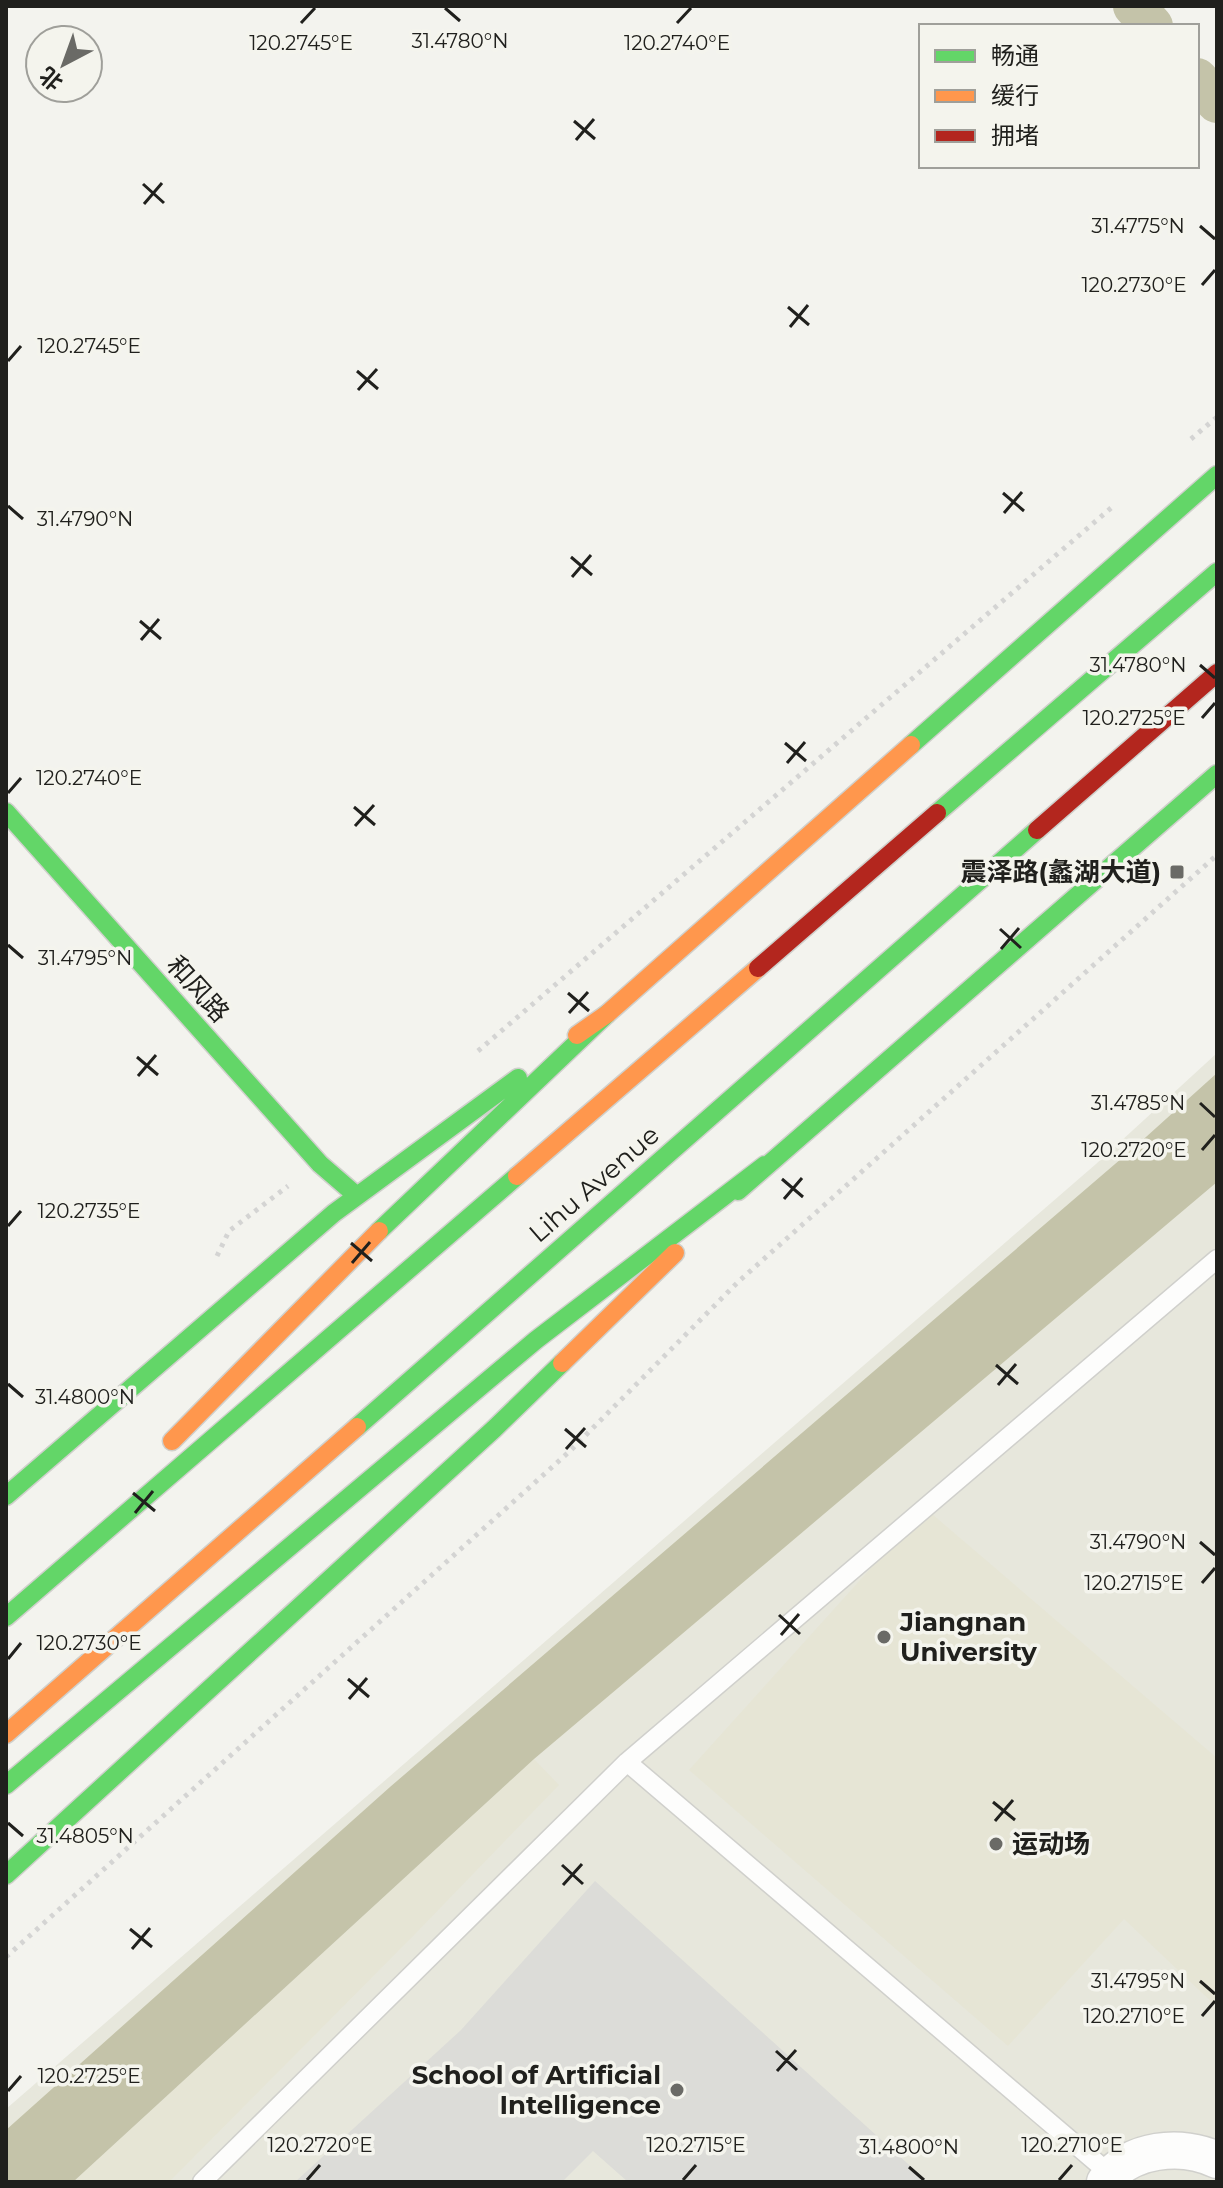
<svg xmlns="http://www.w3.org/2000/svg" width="1223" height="2188" font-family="Montserrat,'Noto Sans SC',sans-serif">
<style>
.built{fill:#e7e7dc}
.green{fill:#e6e5d5}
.water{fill:#c4c3a9}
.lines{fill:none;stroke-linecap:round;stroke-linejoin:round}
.canal{stroke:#c4c3a9;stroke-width:42}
.building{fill:#dcdcd8}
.lane-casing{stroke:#d0d0cc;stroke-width:21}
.street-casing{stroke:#d0d0cc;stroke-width:39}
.fast-casing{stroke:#d0d0cc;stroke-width:21}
.slow-casing{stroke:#d0d0cc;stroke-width:21}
.jam-casing{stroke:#d0d0cc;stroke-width:21}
.path{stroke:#d4d4d3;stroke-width:5;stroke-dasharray:4 6;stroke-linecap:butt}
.lane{stroke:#fdfdfc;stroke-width:18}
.street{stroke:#fdfdfc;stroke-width:36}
.fast{stroke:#63d668;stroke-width:18}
.slow{stroke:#ff974d;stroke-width:18}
.jam{stroke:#b3261e;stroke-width:18}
.ticks{fill:none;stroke:#20201d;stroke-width:3}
.poi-dot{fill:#6a6a66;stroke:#f4f4ed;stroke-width:3}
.labels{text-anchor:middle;stroke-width:7;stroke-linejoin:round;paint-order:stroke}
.poi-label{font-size:26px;font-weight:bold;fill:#20201d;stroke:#f4f4ed;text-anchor:end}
.street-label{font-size:26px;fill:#20201d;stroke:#f4f4ed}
.ticks-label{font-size:20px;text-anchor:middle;fill:#20201d;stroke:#f4f4ed;stroke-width:7;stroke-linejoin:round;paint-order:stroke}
</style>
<rect width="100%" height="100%" fill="#f3f3ee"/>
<path class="built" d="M 1217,1053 L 1217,2182 L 6,2182 L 6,2109 L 1096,1164 Z"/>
<path class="green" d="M 925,1508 L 1217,1758 L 1217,2007 L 1124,1919 L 1008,2046 L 689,1770 Z
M 534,1759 L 559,1785 L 417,1932 L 169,2182 L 73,2182 Z"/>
<path class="water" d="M 1217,1073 L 1217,1182 L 534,1759 L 73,2182 L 6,2182 L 6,2130 L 390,1787 L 1136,1146 Z"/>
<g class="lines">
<path class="canal" d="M 1134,6 L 1152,26
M 1197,79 L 1217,102"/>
</g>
<path class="building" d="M 595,1881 L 928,2182 L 628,2182 L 593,2151 L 562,2182 L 295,2182 L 461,2030 Z"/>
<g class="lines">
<g class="lane-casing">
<path id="lane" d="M 627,1762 L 1217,1259
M 202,2182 L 627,1762 L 1110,2174"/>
</g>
<g class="street-casing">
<path id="street" d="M 1105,2182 C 1129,2148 1182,2143 1217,2160"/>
</g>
<g class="fast-casing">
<path id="fast" d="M 911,745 L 1217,475
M 6,812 L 320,1164 L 357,1196
M 937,813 L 1217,572
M 738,1191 L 1217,774
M 379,1231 L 607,1014
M 357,1427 L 1037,830
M 6,1496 L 334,1213 L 518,1078
M 6,1617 L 517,1176
M 6,1785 L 536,1340 L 765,1165
M 6,1875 L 494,1429 L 562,1363"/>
</g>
<g class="slow-casing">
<path id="slow" d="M 577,1035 L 607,1014 L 911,745
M 517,1176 L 758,968
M 562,1363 L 675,1253
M 172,1441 L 379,1231
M 6,1734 L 357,1427"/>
</g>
<g class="jam-casing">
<path id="jam" d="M 1037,830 L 1217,673
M 758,968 L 937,813"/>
</g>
<path class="path" d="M 1191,439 L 1217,417
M 478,1051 L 1111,508
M 217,1256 L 229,1231 L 288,1186
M 6,1957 L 570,1451 L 738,1282 L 1217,855"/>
<use href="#lane" class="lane"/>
<use href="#street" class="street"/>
<use href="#fast" class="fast"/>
<use href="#slow" class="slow"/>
<use href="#jam" class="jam"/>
</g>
<path class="ticks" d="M 445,8 L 460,21M 301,23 L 315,8M 677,23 L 691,8M 574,121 L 595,139M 576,140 L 594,119M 143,184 L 164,203M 144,204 L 162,183M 1200,226 L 1215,239M 1202,285 L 1215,270M 788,307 L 809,325M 790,327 L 808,305M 8,361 L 21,346M 357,371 L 378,389M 358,390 L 377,369M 1003,493 L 1024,511M 8,506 L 23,519M 1004,513 L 1022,492M 571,557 L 592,575M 572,577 L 591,555M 140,621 L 161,639M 141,640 L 159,619M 1200,665 L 1215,678M 1202,718 L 1215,703M 785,743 L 806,761M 787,763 L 805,742M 8,793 L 21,778M 354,807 L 375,825M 355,826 L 374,805M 1000,929 L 1021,948M 8,945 L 23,958M 1001,949 L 1019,928M 568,993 L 589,1011M 569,1013 L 588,992M 137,1057 L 158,1075M 138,1076 L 156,1055M 1200,1103 L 1215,1117M 1202,1150 L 1215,1135M 782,1179 L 803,1197M 784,1199 L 802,1178M 8,1226 L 21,1211M 351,1243 L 372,1261M 352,1263 L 370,1242M 996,1365 L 1018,1384M 8,1384 L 23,1397M 998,1385 L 1016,1364M 565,1429 L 586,1447M 566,1449 L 585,1428M 133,1493 L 155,1511M 135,1513 L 153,1491M 1200,1542 L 1215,1555M 1202,1583 L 1215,1568M 779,1615 L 800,1634M 781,1635 L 799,1614M 8,1659 L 21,1643M 348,1679 L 369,1697M 349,1699 L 367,1678M 993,1802 L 1015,1820M 995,1821 L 1013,1800M 8,1823 L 23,1836M 562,1865 L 583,1884M 563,1885 L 582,1864M 130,1929 L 152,1947M 132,1949 L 150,1928M 1200,1981 L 1215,1994M 1202,2016 L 1215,2001M 776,2051 L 797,2070M 777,2071 L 796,2050M 8,2091 L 21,2076M 909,2167 L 924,2180M 307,2180 L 320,2165M 683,2180 L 696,2165M 1059,2180 L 1072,2165"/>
<g class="poi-dot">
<rect x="1169" y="864" width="16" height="16" rx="4"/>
<circle cx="884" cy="1637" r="8"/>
<circle cx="996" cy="1844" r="8"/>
<circle cx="677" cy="2090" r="8"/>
</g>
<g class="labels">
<g class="poi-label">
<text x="1161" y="881">震泽路(蠡湖大道)</text>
<text x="900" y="1631" text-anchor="start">Jiangnan<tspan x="900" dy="30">University</tspan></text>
<text x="1012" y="1853" text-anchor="start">运动场</text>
<text x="661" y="2084">School of Artificial<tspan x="661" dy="30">Intelligence</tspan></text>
</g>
<g class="street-label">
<text transform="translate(198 989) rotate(48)" y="9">和风路</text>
<text transform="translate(594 1184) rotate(-41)" y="9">Lihu Avenue</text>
</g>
</g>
<g class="ticks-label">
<text x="460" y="48">31.4780°N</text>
<text x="301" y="50">120.2745°E</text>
<text x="677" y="50">120.2740°E</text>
<text x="1138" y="233">31.4775°N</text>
<text x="1134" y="292">120.2730°E</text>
<text x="89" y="353">120.2745°E</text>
<text x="85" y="526">31.4790°N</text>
<text x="1138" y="672">31.4780°N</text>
<text x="1134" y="725">120.2725°E</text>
<text x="89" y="785">120.2740°E</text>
<text x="85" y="965">31.4795°N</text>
<text x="1138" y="1110">31.4785°N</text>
<text x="1134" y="1157">120.2720°E</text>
<text x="89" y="1218">120.2735°E</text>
<text x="85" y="1404">31.4800°N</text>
<text x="1138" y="1549">31.4790°N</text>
<text x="1134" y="1590">120.2715°E</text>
<text x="89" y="1650">120.2730°E</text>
<text x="85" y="1843">31.4805°N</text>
<text x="1138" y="1988">31.4795°N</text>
<text x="1134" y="2023">120.2710°E</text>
<text x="89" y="2083">120.2725°E</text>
<text x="320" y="2152">120.2720°E</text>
<text x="696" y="2152">120.2715°E</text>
<text x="1072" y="2152">120.2710°E</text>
<text x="909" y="2154">31.4800°N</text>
</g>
<rect width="1223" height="2188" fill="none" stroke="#20201d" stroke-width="16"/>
<rect x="919" y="24" width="280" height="144" fill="#f4f4ed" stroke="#9f9f9a" stroke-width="2"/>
<rect x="935" y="50" width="40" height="12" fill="#63d668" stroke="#9f9f9a" stroke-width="2"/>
<text x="991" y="64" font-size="24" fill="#20201d">畅通</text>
<rect x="935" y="90" width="40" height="12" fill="#ff974d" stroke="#9f9f9a" stroke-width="2"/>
<text x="991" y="104" font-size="24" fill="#20201d">缓行</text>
<rect x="935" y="130" width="40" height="12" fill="#b3261e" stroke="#9f9f9a" stroke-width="2"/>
<text x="991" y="144" font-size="24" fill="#20201d">拥堵</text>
<g transform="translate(64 64) rotate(221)"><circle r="38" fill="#f4f4ed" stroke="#9f9f9a" stroke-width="2"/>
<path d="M0-6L14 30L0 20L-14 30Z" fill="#6a6a66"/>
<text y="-12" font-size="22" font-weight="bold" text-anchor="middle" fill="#20201d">北</text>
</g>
</svg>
